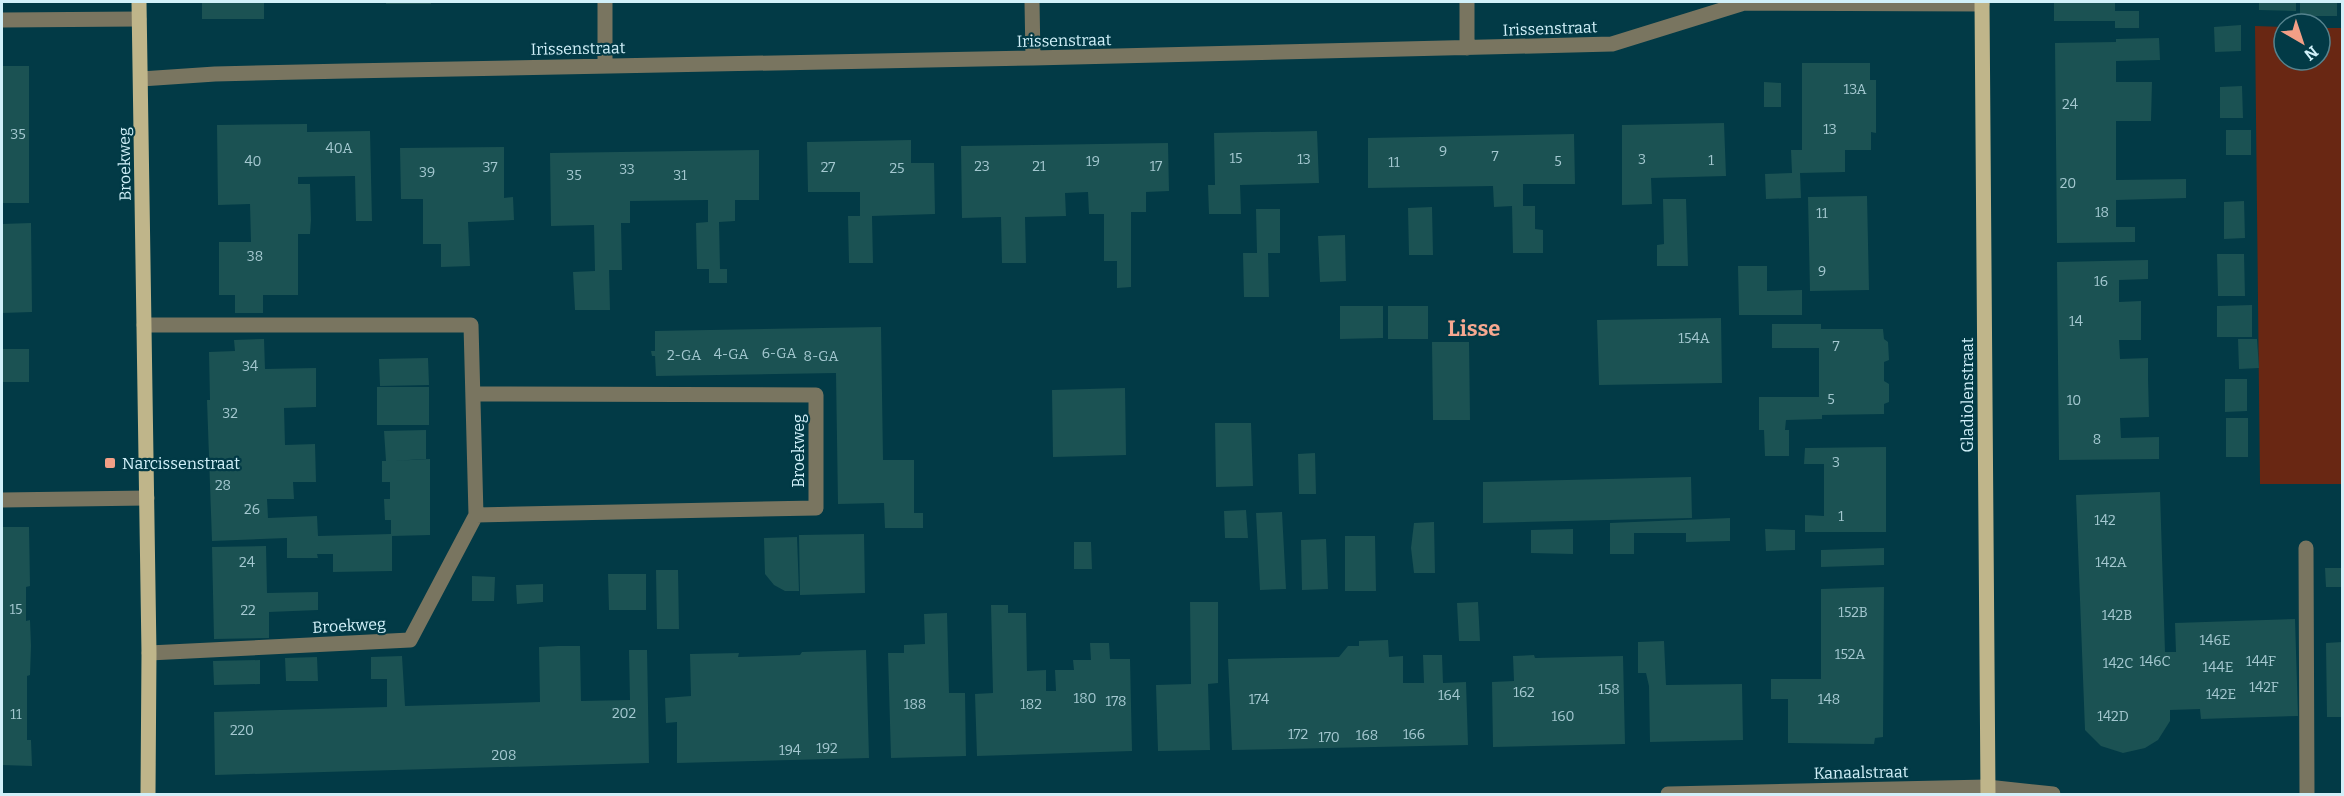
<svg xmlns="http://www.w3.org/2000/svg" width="2344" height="796" font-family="Bitter,serif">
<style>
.green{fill:#692713}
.building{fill:#1b5253}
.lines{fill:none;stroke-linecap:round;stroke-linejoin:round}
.minor{stroke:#797560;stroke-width:15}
.major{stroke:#bfb58a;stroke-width:15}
.poi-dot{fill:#f39f86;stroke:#023a46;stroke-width:2}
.labels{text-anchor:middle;stroke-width:4.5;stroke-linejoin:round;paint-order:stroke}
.number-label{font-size:14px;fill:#a4c8d0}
.street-label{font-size:16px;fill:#d1f0f9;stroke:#023a46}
.poi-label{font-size:16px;fill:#d1f0f9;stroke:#023a46;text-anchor:start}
.district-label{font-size:22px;font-weight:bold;fill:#f7a890;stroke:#023a46}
</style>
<rect width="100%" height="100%" fill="#023a46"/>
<path class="green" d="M 2255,26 L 2284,27 L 2284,60 L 2320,60 L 2320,28 L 2342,28 L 2342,484 L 2260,484 Z"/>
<path class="building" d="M 202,2 L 264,2 L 264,19 L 202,19 Z
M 386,2 L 431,2 L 431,4 L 386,4 Z
M 2054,2 L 2115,2 L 2115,11 L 2139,11 L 2139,28 L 2115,28 L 2115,21 L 2054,21 Z
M 2259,2 L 2296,2 L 2296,11 L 2259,10 Z
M 2300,2 L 2337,2 L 2337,16 L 2300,16 Z
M 2241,25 L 2241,51 L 2215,52 L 2214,27 Z
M 2159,38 L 2160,60 L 2116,61 L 2116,82 L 2152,82 L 2151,121 L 2116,121 L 2116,180 L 2186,179 L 2186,198 L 2116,200 L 2116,227 L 2135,227 L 2135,242 L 2057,243 L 2055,43 L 2116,42 L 2116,39 Z
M 1802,63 L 1870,63 L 1870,80 L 1876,80 L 1876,133 L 1871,132 L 1871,150 L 1845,150 L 1845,172 L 1800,173 L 1801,198 L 1766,199 L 1765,174 L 1792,173 L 1791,150 L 1802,150 Z
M 2,66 L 29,66 L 29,203 L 2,203 Z
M 1764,82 L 1781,83 L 1781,107 L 1764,107 Z
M 2242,86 L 2243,118 L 2220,118 L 2220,87 Z
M 1724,123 L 1726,176 L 1651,178 L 1652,204 L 1622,205 L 1622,125 Z
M 307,124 L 307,132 L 370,131 L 372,221 L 356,221 L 355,176 L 298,177 L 298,184 L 310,184 L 311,220 L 310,234 L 298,234 L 298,295 L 263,295 L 263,313 L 235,313 L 235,295 L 219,295 L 219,242 L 251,242 L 250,204 L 218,205 L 217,125 Z
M 2226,130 L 2251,130 L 2251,155 L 2226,155 Z
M 1317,131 L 1319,183 L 1240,185 L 1241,214 L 1209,214 L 1208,185 L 1215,185 L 1214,133 Z
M 1574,134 L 1575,184 L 1523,184 L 1523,206 L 1535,206 L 1535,229 L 1543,230 L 1543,253 L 1513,253 L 1512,206 L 1494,207 L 1493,186 L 1368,188 L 1368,138 Z
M 911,140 L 911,163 L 934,163 L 935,214 L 872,216 L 873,263 L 849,263 L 848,216 L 860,216 L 860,192 L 808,192 L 807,142 Z
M 1168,143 L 1169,191 L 1146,192 L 1146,212 L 1131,212 L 1131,287 L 1117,288 L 1117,261 L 1104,261 L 1104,214 L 1089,214 L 1088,192 L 1065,193 L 1066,216 L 1025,217 L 1026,263 L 1002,263 L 1001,217 L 962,218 L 961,146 Z
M 504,147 L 504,198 L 513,197 L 514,220 L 468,222 L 470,266 L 441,267 L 441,244 L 423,244 L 423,199 L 401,199 L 400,148 Z
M 759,150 L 759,200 L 735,200 L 735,221 L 719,222 L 720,269 L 727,269 L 727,283 L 709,283 L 709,269 L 697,269 L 696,223 L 708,222 L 708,200 L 630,201 L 630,223 L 621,223 L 622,270 L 609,270 L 610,310 L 575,310 L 573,272 L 595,271 L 594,225 L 551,226 L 550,153 Z
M 1867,196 L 1869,290 L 1810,291 L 1808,197 Z
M 1663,199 L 1686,199 L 1688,266 L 1657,266 L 1657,245 L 1664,244 Z
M 2244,201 L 2245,238 L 2224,239 L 2224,202 Z
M 1432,207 L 1433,255 L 1409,255 L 1408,208 Z
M 1256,209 L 1280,209 L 1280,253 L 1268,253 L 1269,297 L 1244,297 L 1243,253 L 1257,253 Z
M 31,223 L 32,312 L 2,313 L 2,224 Z
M 1345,235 L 1346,281 L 1320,282 L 1318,236 Z
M 2217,254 L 2244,254 L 2245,296 L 2218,296 Z
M 2148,260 L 2148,279 L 2119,280 L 2119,302 L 2141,301 L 2141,340 L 2119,340 L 2120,359 L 2148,358 L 2148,378 L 2149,417 L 2120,418 L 2121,438 L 2159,437 L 2159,459 L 2059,460 L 2057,262 Z
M 1738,266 L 1767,266 L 1767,291 L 1802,290 L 1802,315 L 1739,315 Z
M 2252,305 L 2252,337 L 2217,337 L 2217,306 Z
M 1340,306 L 1383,306 L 1383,338 L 1340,339 Z
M 1388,306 L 1428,306 L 1428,339 L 1388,339 Z
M 1721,318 L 1722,383 L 1599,385 L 1597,320 Z
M 1772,324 L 1821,324 L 1821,329 L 1883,329 L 1884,339 L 1888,342 L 1889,360 L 1884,362 L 1884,381 L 1889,384 L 1889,402 L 1884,404 L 1884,414 L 1822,415 L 1822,419 L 1786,420 L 1785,430 L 1789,430 L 1789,456 L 1765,456 L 1764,430 L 1759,430 L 1759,397 L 1819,397 L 1819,348 L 1772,348 Z
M 881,327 L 883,460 L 914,460 L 914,513 L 923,513 L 923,528 L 885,528 L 884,503 L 838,504 L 836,373 L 656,376 L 655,356 L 652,356 L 651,351 L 655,351 L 655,331 Z
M 264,339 L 265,369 L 316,368 L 316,407 L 284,408 L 285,445 L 315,444 L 316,482 L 293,482 L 294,499 L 267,499 L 268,518 L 317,516 L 318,536 L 391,534 L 391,520 L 385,520 L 384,499 L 390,499 L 390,482 L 382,482 L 382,461 L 386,461 L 384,431 L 426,430 L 426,459 L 391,461 L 430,459 L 430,535 L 392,536 L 392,571 L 333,572 L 333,554 L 317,554 L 318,558 L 287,558 L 287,538 L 212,541 L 207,400 L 210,400 L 209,352 L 235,351 L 234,340 Z
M 2238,339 L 2257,339 L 2259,368 L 2239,369 Z
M 1432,342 L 1469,342 L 1470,420 L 1433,420 Z
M 2,349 L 29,349 L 29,382 L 2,382 Z
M 428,358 L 429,385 L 380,386 L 379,359 Z
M 2225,379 L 2247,379 L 2247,411 L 2225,412 Z
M 377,387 L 429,387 L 429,425 L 377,425 Z
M 1125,388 L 1126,455 L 1053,457 L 1052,390 Z
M 2226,418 L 2248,418 L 2248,457 L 2226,457 Z
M 1215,423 L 1251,423 L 1253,486 L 1216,487 Z
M 1886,447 L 1886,532 L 1805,532 L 1805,515 L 1824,516 L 1824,464 L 1804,464 L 1805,448 Z
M 1315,453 L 1316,494 L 1299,494 L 1298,454 Z
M 1691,477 L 1692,518 L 1483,523 L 1483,482 Z
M 2160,492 L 2165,652 L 2176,652 L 2175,623 L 2295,619 L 2298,716 L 2201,719 L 2200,709 L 2170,710 L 2170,721 L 2158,740 L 2145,748 L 2123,753 L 2101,746 L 2085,730 L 2076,495 Z
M 1246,510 L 1248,538 L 1225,538 L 1224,511 Z
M 1282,512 L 1286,589 L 1260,590 L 1256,513 Z
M 1730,518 L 1730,541 L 1686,542 L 1686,533 L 1634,533 L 1634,554 L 1610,554 L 1610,523 Z
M 1434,522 L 1435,573 L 1414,573 L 1411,548 L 1414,523 Z
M 2,527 L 29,527 L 30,586 L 26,587 L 26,621 L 30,620 L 31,646 L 30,675 L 27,676 L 27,740 L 31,740 L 32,766 L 2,765 Z
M 1573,529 L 1573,554 L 1531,553 L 1531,530 Z
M 1765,529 L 1795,530 L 1795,550 L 1766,551 Z
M 864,534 L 865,593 L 800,595 L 799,535 Z
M 1345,536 L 1375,536 L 1376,591 L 1345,591 Z
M 797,537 L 799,591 L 785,591 L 774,585 L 765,574 L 764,538 Z
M 1326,539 L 1328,589 L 1302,590 L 1301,540 Z
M 1074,542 L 1091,542 L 1092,569 L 1074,569 Z
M 266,546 L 267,593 L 318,592 L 318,610 L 269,612 L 269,638 L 214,639 L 212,547 Z
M 1884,548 L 1884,565 L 1821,567 L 1821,550 Z
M 2325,568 L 2342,568 L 2342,587 L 2326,587 Z
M 656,570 L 678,570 L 679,629 L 657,629 Z
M 608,574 L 646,574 L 646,610 L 609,610 Z
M 472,576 L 495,577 L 494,601 L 472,601 Z
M 543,584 L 543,602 L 517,604 L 516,585 Z
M 1884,587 L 1883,737 L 1875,738 L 1874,744 L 1788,743 L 1788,699 L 1771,699 L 1771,679 L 1821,679 L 1821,589 Z
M 1190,602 L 1218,602 L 1218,683 L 1208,684 L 1210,750 L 1158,751 L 1156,685 L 1191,684 Z
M 1478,602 L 1480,641 L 1459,641 L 1457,603 Z
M 991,605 L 1008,605 L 1008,613 L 1026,613 L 1027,671 L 1046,670 L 1046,691 L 1056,691 L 1055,670 L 1074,670 L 1073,660 L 1091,660 L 1090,643 L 1109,643 L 1110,659 L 1130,659 L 1132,751 L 977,756 L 975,694 L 993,693 Z
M 947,613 L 949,693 L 965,693 L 966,756 L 891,758 L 888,653 L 904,653 L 904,645 L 925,644 L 924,614 Z
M 1388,640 L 1389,657 L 1403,656 L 1403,683 L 1424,683 L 1423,655 L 1442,655 L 1443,683 L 1466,682 L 1468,745 L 1232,750 L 1228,659 L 1339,657 L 1348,646 L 1359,646 L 1359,641 Z
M 1664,641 L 1666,685 L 1742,684 L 1743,740 L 1650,742 L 1649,686 L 1646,673 L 1638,673 L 1638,642 Z
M 2342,642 L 2342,717 L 2327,717 L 2326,643 Z
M 558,646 L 580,646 L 581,701 L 630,700 L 629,650 L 647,650 L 649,763 L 215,775 L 214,712 L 387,707 L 387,679 L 371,679 L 371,657 L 402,656 L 405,706 L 540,702 L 539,647 Z
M 866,650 L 869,758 L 677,763 L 677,722 L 666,723 L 665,698 L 691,696 L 690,654 L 739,653 L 738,657 L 772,656 L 800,655 L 802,652 Z
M 1534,655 L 1535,658 L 1623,656 L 1625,744 L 1493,747 L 1492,682 L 1514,681 L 1513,656 Z
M 317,657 L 318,681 L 286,681 L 285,658 Z
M 260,660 L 260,684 L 214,685 L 213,661 Z"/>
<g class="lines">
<path class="minor" d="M 605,2 L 605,65
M 1032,2 L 1033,58
M 2,20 L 139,19
M 1467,48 L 1467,2
M 141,79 L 215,74 L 347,71 L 1033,58 L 1612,44 L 1744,3 L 1982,4
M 144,325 L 471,325 L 476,515 L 410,640 L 149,653
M 473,394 L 816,395 L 816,508 L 476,515
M 2,500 L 147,498
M 2306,548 L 2307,794
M 1668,794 L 1987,787 L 2053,794"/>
<path class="major" d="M 139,2 L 149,653 L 148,794
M 1982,2 L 1988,794"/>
</g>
<rect class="poi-dot" x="104" y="457" width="12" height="12" rx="3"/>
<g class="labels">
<g class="number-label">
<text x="1855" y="94">13A</text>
<text x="2070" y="109">24</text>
<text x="1830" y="134">13</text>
<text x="18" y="139">35</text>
<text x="339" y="153">40A</text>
<text x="1443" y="156">9</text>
<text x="1495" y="161">7</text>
<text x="1236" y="163">15</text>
<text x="1304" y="164">13</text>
<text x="1642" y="164">3</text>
<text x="1711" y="165">1</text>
<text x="253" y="166">40</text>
<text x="1093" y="166">19</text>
<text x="1558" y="166">5</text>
<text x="1394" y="167">11</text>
<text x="982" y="171">23</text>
<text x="1039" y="171">21</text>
<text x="1156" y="171">17</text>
<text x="490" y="172">37</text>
<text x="828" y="172">27</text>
<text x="897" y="173">25</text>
<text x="627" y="174">33</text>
<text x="427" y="177">39</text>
<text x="574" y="180">35</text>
<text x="680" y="180">31</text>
<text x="2068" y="188">20</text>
<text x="2102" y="217">18</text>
<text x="1822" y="218">11</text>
<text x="255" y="261">38</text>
<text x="1822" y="276">9</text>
<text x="2101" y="286">16</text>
<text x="2076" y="326">14</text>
<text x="1694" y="343">154A</text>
<text x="1836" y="351">7</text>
<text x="779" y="358">6-GA</text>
<text x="731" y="359">4-GA</text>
<text x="684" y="360">2-GA</text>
<text x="821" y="361">8-GA</text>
<text x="250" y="371">34</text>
<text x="1831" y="404">5</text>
<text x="2074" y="405">10</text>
<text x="230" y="418">32</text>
<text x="2097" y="444">8</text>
<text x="1836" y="467">3</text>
<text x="223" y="490">28</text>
<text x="252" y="514">26</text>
<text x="1841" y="521">1</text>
<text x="2105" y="525">142</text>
<text x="247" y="567">24</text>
<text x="2111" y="567">142A</text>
<text x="16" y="614">15</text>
<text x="248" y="615">22</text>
<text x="1853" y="617">152B</text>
<text x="2117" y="620">142B</text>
<text x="2215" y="645">146E</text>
<text x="1850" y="659">152A</text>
<text x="2155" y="666">146C</text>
<text x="2261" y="666">144F</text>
<text x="2118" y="668">142C</text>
<text x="2218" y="672">144E</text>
<text x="2264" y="692">142F</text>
<text x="1609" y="694">158</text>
<text x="1524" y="697">162</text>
<text x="2221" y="699">142E</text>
<text x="1449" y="700">164</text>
<text x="1085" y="703">180</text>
<text x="1259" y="704">174</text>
<text x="1829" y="704">148</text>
<text x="1116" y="706">178</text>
<text x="915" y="709">188</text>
<text x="1031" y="709">182</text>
<text x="624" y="718">202</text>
<text x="16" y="719">11</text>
<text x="1563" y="721">160</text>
<text x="2113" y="721">142D</text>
<text x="242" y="735">220</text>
<text x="1298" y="739">172</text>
<text x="1414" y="739">166</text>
<text x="1367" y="740">168</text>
<text x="1329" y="742">170</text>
<text x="827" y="753">192</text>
<text x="790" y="755">194</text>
<text x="504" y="760">208</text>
</g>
<g class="street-label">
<text transform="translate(1550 28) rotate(-2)" y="6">Irissenstraat</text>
<text transform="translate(1064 40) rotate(-1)" y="6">Irissenstraat</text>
<text transform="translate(578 48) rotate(-1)" y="6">Irissenstraat</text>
<text transform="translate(124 164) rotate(-91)" y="6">Broekweg</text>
<text transform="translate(1967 395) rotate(-90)" y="6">Gladiolenstraat</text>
<text transform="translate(798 451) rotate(-90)" y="6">Broekweg</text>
<text transform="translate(349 625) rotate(-3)" y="6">Broekweg</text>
<text transform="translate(1861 772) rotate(-1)" y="6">Kanaalstraat</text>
</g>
<g class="poi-label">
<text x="122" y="469">Narcissenstraat</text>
</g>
<g class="district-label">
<text x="1474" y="336">Lisse</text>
</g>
</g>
<rect width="2344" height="796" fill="none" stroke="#d1f0f9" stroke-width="6"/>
<g transform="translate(2302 42) rotate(141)"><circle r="28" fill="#023a46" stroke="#55838e" stroke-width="1.5"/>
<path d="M0-4.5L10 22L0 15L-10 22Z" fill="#f39f86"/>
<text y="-9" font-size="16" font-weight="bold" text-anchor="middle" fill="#d1f0f9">N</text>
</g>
</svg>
